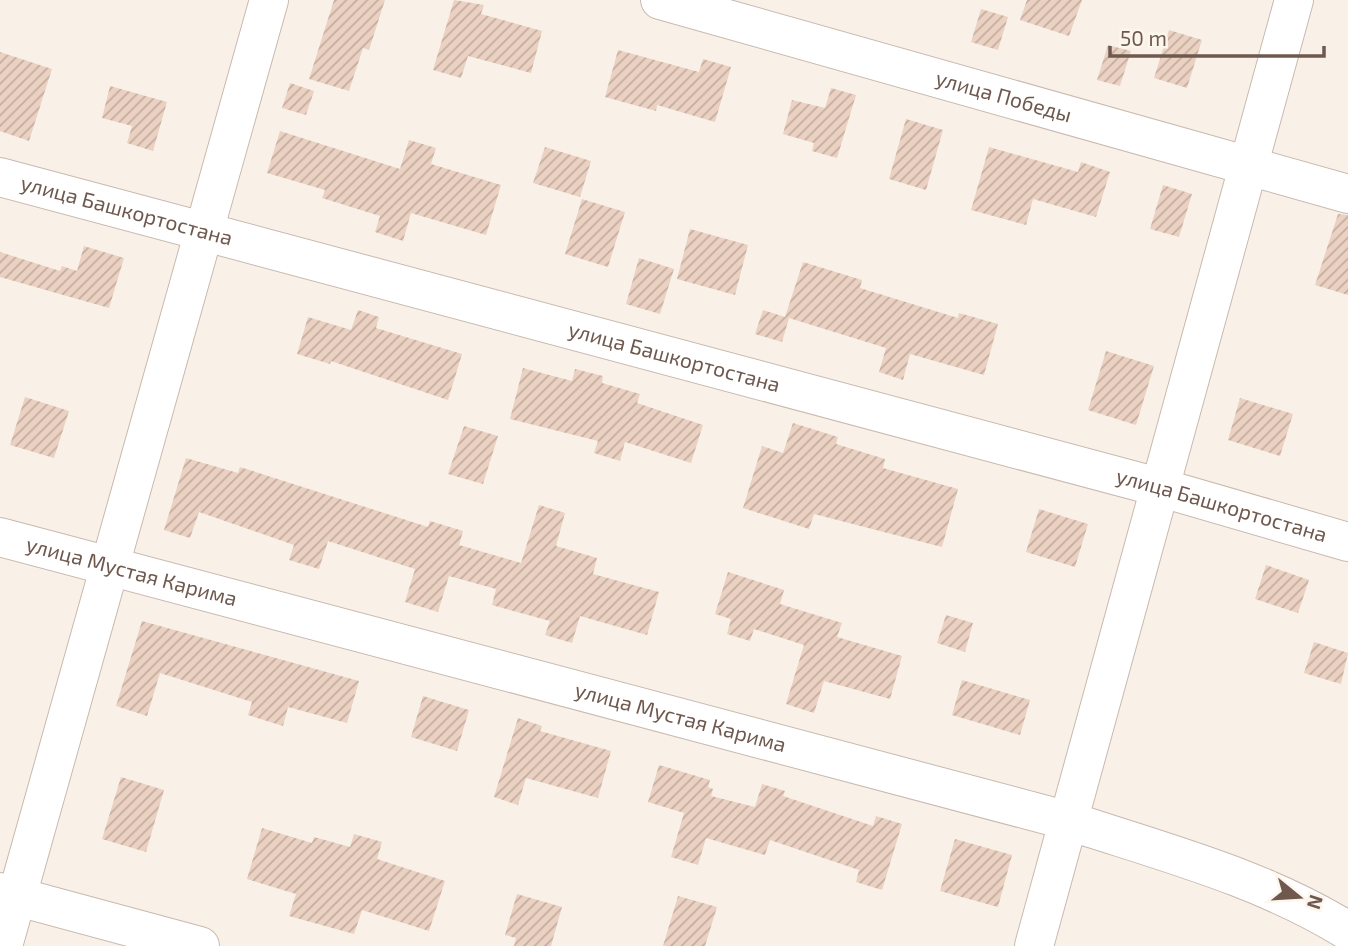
<svg xmlns="http://www.w3.org/2000/svg" width="1348" height="946" font-family="'Exo 2',sans-serif">
<style>
.building{fill:url(#building-hatch)}
.lines{fill:none;stroke-linecap:round;stroke-linejoin:round}
.minor-casing{stroke:#c9b9af;stroke-width:40}
.minor{stroke:#fff;stroke-width:38}
.labels{text-anchor:middle;stroke-width:5;stroke-linejoin:round;paint-order:stroke}
.street-label{font-size:21px;fill:#6f594f;stroke:#fcf6ed}
</style>
<defs>
<pattern id="building-hatch" width="6" height="6" patternUnits="userSpaceOnUse" patternTransform="scale(1.75)"><rect width="6" height="6" fill="#ebd1c2"/><path d="M-1 1l2-2M0 6l6-6M5 7l2-2" fill="none" stroke="#c3ada0"/></pattern>
</defs>
<rect width="100%" height="100%" fill="#f9f1e7"/>
<path class="building" d="M 334,0 L 385,0 L 369,50 L 363,48 L 349,91 L 309,79 Z
M 454,0 L 484,5 L 481,14 L 542,31 L 531,73 L 468,56 L 461,78 L 433,70 Z
M 1027,0 L 1082,0 L 1069,36 L 1020,20 Z
M 981,9 L 1008,17 L 998,50 L 971,42 Z
M 1169,30 L 1202,40 L 1187,88 L 1154,78 Z
M 1108,45 L 1131,51 L 1120,86 L 1097,80 Z
M 618,50 L 699,72 L 703,59 L 731,67 L 715,122 L 657,105 L 656,111 L 605,97 Z
M 0,52 L 52,69 L 29,141 L 0,131 Z
M 290,83 L 314,91 L 306,115 L 282,108 Z
M 110,86 L 167,102 L 153,151 L 127,143 L 132,126 L 102,118 Z
M 831,88 L 856,95 L 837,158 L 812,151 L 814,143 L 783,134 L 792,100 L 825,108 Z
M 906,119 L 943,130 L 926,190 L 889,179 Z
M 280,131 L 400,169 L 409,140 L 436,148 L 431,164 L 501,185 L 486,235 L 411,213 L 403,241 L 375,232 L 380,216 L 322,198 L 325,190 L 267,173 Z
M 545,147 L 591,161 L 580,197 L 533,183 Z
M 989,147 L 1078,172 L 1081,162 L 1110,172 L 1096,217 L 1033,199 L 1026,225 L 971,210 Z
M 1163,185 L 1192,194 L 1179,237 L 1150,229 Z
M 582,199 L 625,212 L 608,267 L 565,254 Z
M 1338,214 L 1348,215 L 1348,295 L 1315,285 Z
M 690,229 L 748,245 L 735,295 L 677,279 Z
M 84,246 L 124,258 L 109,308 L 0,277 L 0,252 L 60,271 L 62,266 L 77,271 Z
M 639,258 L 674,269 L 660,314 L 626,304 Z
M 803,262 L 862,280 L 860,288 L 958,318 L 959,313 L 998,324 L 984,375 L 910,354 L 903,380 L 879,372 L 886,348 L 789,318 L 782,342 L 755,334 L 763,310 L 785,317 Z
M 358,310 L 379,317 L 376,328 L 462,354 L 448,400 L 331,361 L 330,364 L 297,354 L 308,317 L 351,330 Z
M 1106,351 L 1154,366 L 1136,425 L 1088,410 Z
M 523,368 L 572,381 L 575,369 L 603,376 L 602,383 L 640,394 L 637,403 L 703,425 L 691,463 L 625,442 L 620,461 L 594,453 L 598,441 L 510,419 Z
M 25,397 L 69,411 L 54,458 L 10,445 Z
M 1240,398 L 1293,414 L 1280,456 L 1228,440 Z
M 793,423 L 838,437 L 836,444 L 885,459 L 883,468 L 958,489 L 942,547 L 814,514 L 809,529 L 743,508 L 762,446 L 783,453 Z
M 464,426 L 498,436 L 483,484 L 448,474 Z
M 186,458 L 238,473 L 240,467 L 428,527 L 430,521 L 463,531 L 459,545 L 521,563 L 539,505 L 565,513 L 556,546 L 597,558 L 593,574 L 659,592 L 647,635 L 580,616 L 572,643 L 545,635 L 550,621 L 492,605 L 496,589 L 449,576 L 438,612 L 405,602 L 415,569 L 328,541 L 319,569 L 289,560 L 294,545 L 199,512 L 190,538 L 164,530 Z
M 1039,509 L 1088,524 L 1075,567 L 1026,552 Z
M 1266,565 L 1309,580 L 1298,613 L 1255,599 Z
M 728,572 L 784,590 L 780,604 L 842,623 L 837,637 L 902,656 L 890,699 L 824,681 L 814,713 L 786,704 L 804,645 L 754,629 L 750,641 L 727,634 L 731,619 L 715,614 Z
M 946,615 L 973,623 L 965,652 L 937,643 Z
M 142,621 L 359,681 L 347,723 L 288,707 L 283,726 L 248,715 L 252,702 L 160,673 L 147,716 L 116,706 Z
M 1314,642 L 1348,653 L 1341,684 L 1304,673 Z
M 962,680 L 1030,700 L 1020,735 L 952,715 Z
M 423,696 L 469,710 L 457,751 L 411,737 Z
M 518,718 L 542,726 L 540,731 L 611,751 L 598,798 L 526,778 L 518,805 L 494,797 Z
M 659,765 L 710,780 L 708,787 L 713,789 L 711,796 L 755,807 L 762,784 L 785,791 L 783,796 L 873,826 L 876,816 L 902,824 L 882,890 L 856,882 L 859,870 L 770,840 L 765,855 L 706,838 L 698,865 L 671,857 L 684,813 L 648,802 Z
M 121,777 L 164,790 L 146,852 L 102,839 Z
M 262,828 L 312,843 L 314,837 L 350,847 L 354,834 L 382,842 L 377,859 L 445,881 L 429,931 L 362,910 L 354,934 L 289,916 L 296,894 L 247,879 Z
M 955,839 L 1012,855 L 998,907 L 940,891 Z
M 517,894 L 562,907 L 551,946 L 514,946 L 516,938 L 505,935 Z
M 678,896 L 717,907 L 705,946 L 663,946 Z"/>
<g class="lines">
<g class="minor-casing">
<g id="minor">
<path id="s1" d="M 660,0 L 1348,194"/>
<path id="s2" d="M 0,177 L 1162,488 L 1348,542"/>
<path id="s3" d="M 0,537 L 1069,821 C 1163,852 1263,878 1348,931"/>
<path d="M 0,892 L 200,946"/>
<path d="M 3,946 L 269,0"/>
<path d="M 1034,946 L 1294,0"/>
</g>
</g>
<use href="#minor" class="minor"/>
</g>
<g class="labels">
<g class="street-label">
<text dy="7" stroke="none"><textPath href="#s1" startOffset="357">улица Победы</textPath></text>
<text dy="7" stroke="none"><textPath href="#s2" startOffset="131">улица Башкортостана</textPath></text>
<text dy="7" stroke="none"><textPath href="#s2" startOffset="698">улица Башкортостана</textPath></text>
<text dy="7" stroke="none"><textPath href="#s2" startOffset="1265">улица Башкортостана</textPath></text>
<text dy="7" stroke="none"><textPath href="#s3" startOffset="136">улица Мустая Карима</textPath></text>
<text dy="7" stroke="none"><textPath href="#s3" startOffset="704">улица Мустая Карима</textPath></text>
</g>
</g>
<g transform="translate(1299 897) rotate(108)" stroke="#fcf6ed" stroke-width="5" paint-order="stroke">
<path d="M0-5L12 26L0 18L-12 26Z" fill="#6f594f"/>
<text y="-10" font-size="19" font-weight="bold" text-anchor="middle" fill="#6f594f">N</text>
</g>
<path d="M1110 46v10h214v-10" fill="none" stroke="#6f594f" stroke-width="3.5"/>
<text x="1120" y="46" font-size="21" fill="#6f594f" stroke="#fcf6ed" stroke-width="5" paint-order="stroke">50 m</text>
</svg>
